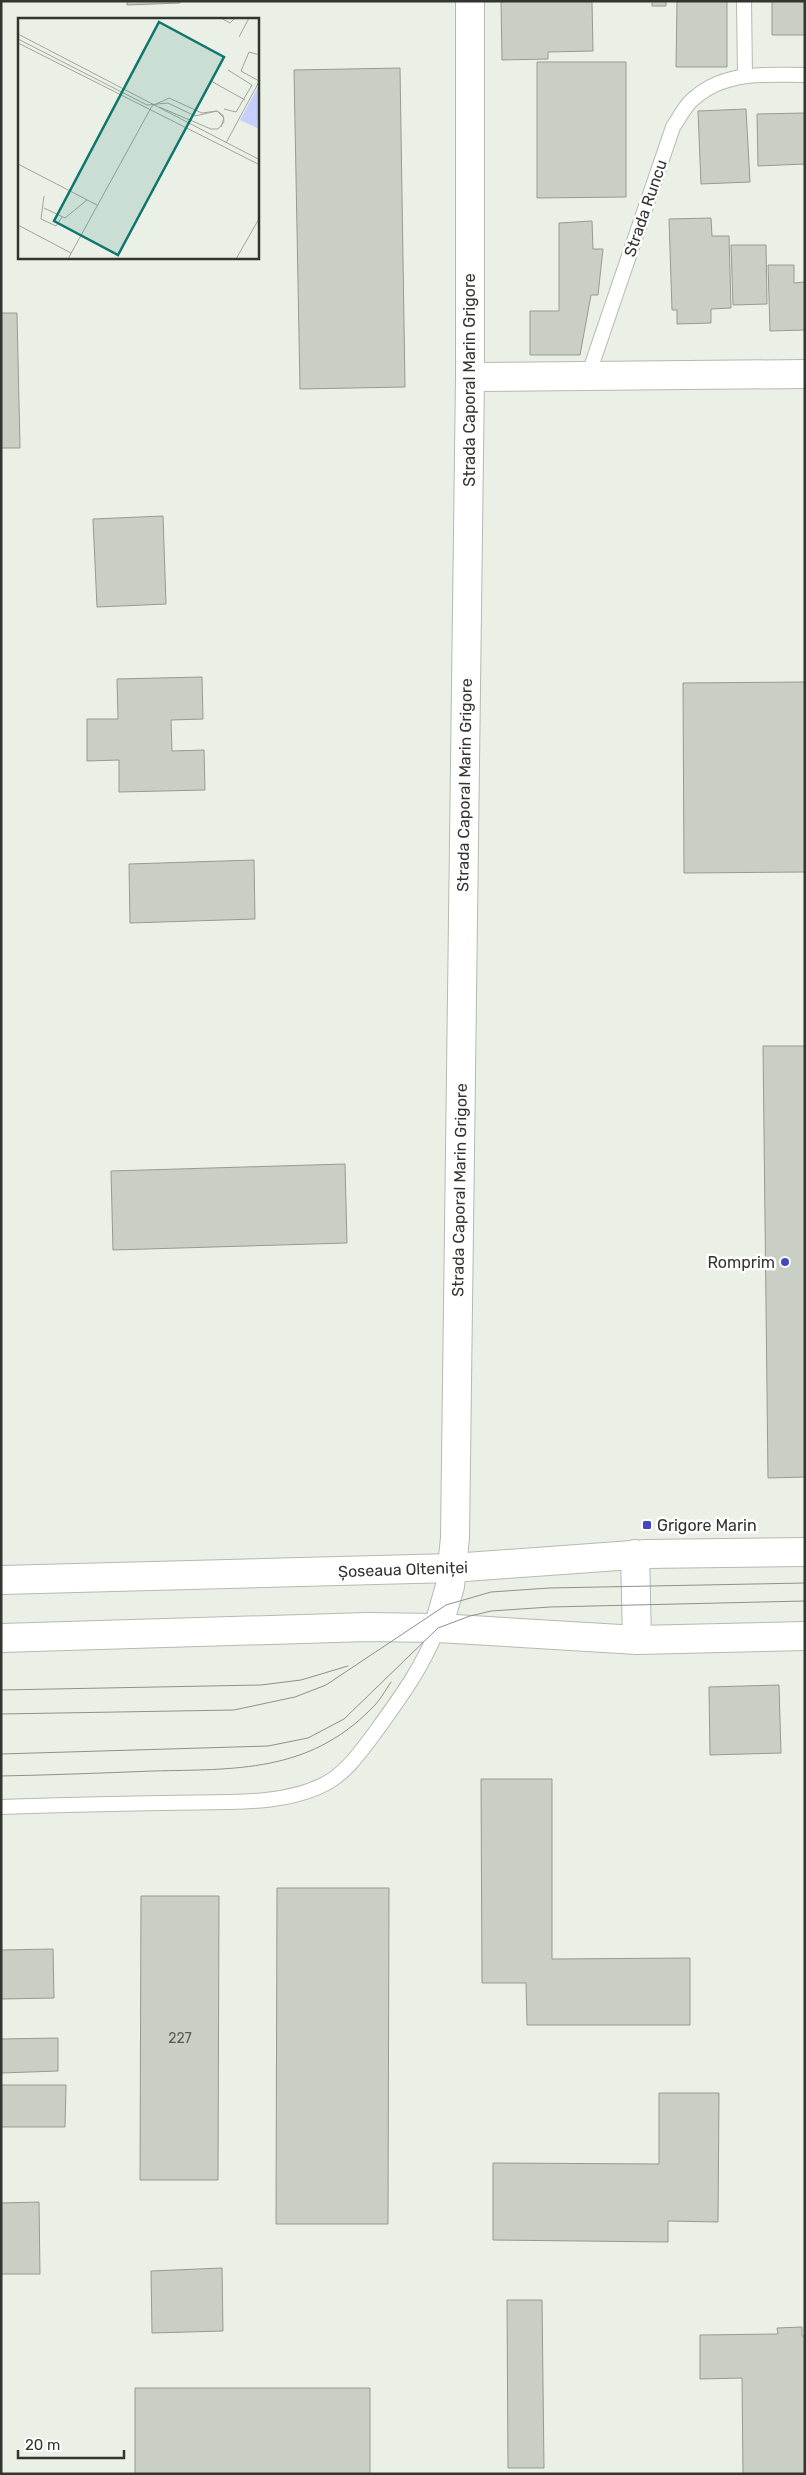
<svg xmlns="http://www.w3.org/2000/svg" width="806" height="2475" font-family="Rubik,sans-serif">
<style>
.building{fill:#cacfc5;stroke:#969b91}
.lines{fill:none;stroke-linecap:round;stroke-linejoin:round}
.service-casing{stroke:#b5bab0;stroke-width:16}
.minor-casing{stroke:#b5bab0;stroke-width:30}
.primary-casing{stroke:#b5bab0;stroke-width:30}
.service{stroke:#fff;stroke-width:14}
.minor{stroke:#fff;stroke-width:28}
.primary{stroke:#fff;stroke-width:28}
.tram{stroke:#8e918a;stroke-width:1}
.poi-dot{fill:#4348bd;stroke:#fff;stroke-width:2}
.labels{text-anchor:middle;stroke-width:5;stroke-linejoin:round;paint-order:stroke}
.number-label{font-size:14px;fill:#595c56}
.street-label{font-size:16px;fill:#333531;stroke:#fff}
.poi-label{font-size:16px;fill:#333531;stroke:#fff;text-anchor:end}
.inset-road{fill:none;stroke:#a1a59e;stroke-width:1}
.view{fill:#0f766e;fill-opacity:0.15;stroke:#0f766e;stroke-width:2.5}
.inset-edge{fill:none;stroke:#333531;stroke-width:2.5}
</style>
<rect width="100%" height="100%" fill="#ebf0e6"/>
<path class="building" d="M 127,1 L 180,1 L 180,3 L 127,5 Z
M 501,1 L 592,1 L 593,51 L 548,52 L 548,59 L 502,60 Z
M 652,1 L 666,1 L 666,6 L 652,6 Z
M 677,1 L 727,1 L 727,67 L 676,67 Z
M 772,1 L 805,1 L 805,35 L 772,35 Z
M 537,62 L 626,62 L 626,197 L 537,198 Z
M 400,68 L 405,387 L 300,389 L 294,70 Z
M 746,109 L 750,182 L 701,184 L 698,111 Z
M 805,113 L 805,164 L 758,166 L 757,114 Z
M 711,218 L 712,236 L 729,236 L 731,308 L 711,309 L 711,323 L 677,324 L 677,310 L 672,310 L 669,219 Z
M 592,221 L 593,249 L 603,249 L 598,295 L 591,295 L 580,355 L 530,355 L 530,311 L 559,311 L 559,223 Z
M 731,245 L 766,245 L 767,304 L 733,305 Z
M 768,265 L 794,265 L 794,283 L 805,282 L 805,330 L 770,331 Z
M 1,313 L 17,313 L 20,448 L 1,448 Z
M 163,516 L 166,604 L 97,607 L 93,519 Z
M 202,677 L 203,719 L 171,720 L 172,751 L 204,750 L 205,790 L 119,792 L 119,760 L 87,761 L 87,719 L 118,719 L 117,679 Z
M 805,682 L 805,872 L 684,873 L 683,683 Z
M 254,860 L 255,919 L 130,923 L 129,864 Z
M 763,1046 L 805,1046 L 805,1477 L 768,1478 Z
M 345,1164 L 347,1243 L 113,1250 L 111,1171 Z
M 779,1685 L 781,1753 L 710,1755 L 709,1687 Z
M 481,1779 L 552,1779 L 552,1959 L 690,1958 L 690,2025 L 527,2025 L 526,1983 L 482,1983 Z
M 277,1888 L 389,1888 L 388,2224 L 276,2224 Z
M 141,1896 L 219,1896 L 218,2180 L 140,2180 Z
M 53,1949 L 54,1998 L 1,1999 L 1,1950 Z
M 58,2038 L 58,2071 L 1,2073 L 1,2039 Z
M 1,2085 L 66,2085 L 65,2127 L 1,2127 Z
M 659,2093 L 719,2093 L 718,2222 L 668,2221 L 668,2242 L 493,2240 L 493,2163 L 659,2164 Z
M 39,2202 L 40,2274 L 1,2274 L 1,2203 Z
M 222,2268 L 223,2331 L 152,2333 L 151,2271 Z
M 507,2300 L 542,2300 L 544,2468 L 508,2468 Z
M 802,2327 L 802,2336 L 805,2336 L 805,2474 L 743,2474 L 742,2378 L 700,2379 L 700,2335 L 778,2334 L 777,2328 Z
M 135,2388 L 370,2388 L 370,2474 L 135,2474 Z"/>
<g class="lines">
<g class="service-casing">
<path id="service" d="M 744,1 L 745,75
M 588,376 L 673,127 C 679,118 684,108 691,101 C 723,70 764,75 805,75
M 1,1807 C 55,1805 110,1804 164,1803 C 214,1801 286,1808 330,1781 C 349,1769 361,1751 374,1734 C 400,1698 421,1670 438,1628"/>
</g>
<g class="minor-casing">
<path id="minor" d="M 470,377 L 805,374
M 438,1628 L 450,1586 L 455,1538 L 470,377 L 470,1"/>
</g>
<g class="primary-casing">
<path id="primary" d="M 635,1554 L 637,1640
M 1,1580 L 452,1568 L 646,1554 L 805,1552
M 1,1638 L 367,1627 L 438,1628 L 637,1640 L 805,1636"/>
</g>
<use href="#service" class="service"/>
<use href="#minor" class="minor"/>
<use href="#primary" class="primary"/>
<path class="tram" d="M 1,1690 L 261,1685 L 301,1680 L 348,1666
M 1,1714 L 234,1710 L 295,1697 L 326,1685 L 446,1605 L 491,1592 L 549,1588 L 805,1583
M 1,1754 L 268,1746 L 308,1738 L 344,1719 L 438,1628 L 470,1616 L 491,1611 L 550,1607 L 805,1601
M 1,1776 C 52,1775 102,1773 153,1771 C 235,1769 308,1773 371,1709 C 379,1702 385,1691 391,1682"/>
</g>
<g class="poi-dot">
<circle cx="785" cy="1262" r="5"/>
<rect x="642" y="1520" width="10" height="10" rx="2.5"/>
</g>
<g class="labels">
<g class="number-label">
<text x="180" y="2043">227</text>
</g>
<g class="street-label">
<text transform="translate(645 208) rotate(-71)" y="6">Strada Runcu</text>
<text transform="translate(469 380) rotate(-90)" y="6">Strada Caporal Marin Grigore</text>
<text transform="translate(464 785) rotate(-89)" y="6">Strada Caporal Marin Grigore</text>
<text transform="translate(459 1190) rotate(-89)" y="6">Strada Caporal Marin Grigore</text>
<text transform="translate(403 1569) rotate(-2)" y="6">Șoseaua Olteniței</text>
</g>
<g class="poi-label">
<text x="775" y="1268">Romprim</text>
<text x="657" y="1531" text-anchor="start">Grigore Marin</text>
</g>
</g>
<g transform="translate(18 18)">
<rect width="241" height="241" fill="#ebf0e6"/>
<path d="M 241,67 L 241,111 L 222,102 Z" fill="#c6d0ff"/>
<path class="inset-road" d="M 203,0 L 212,5 L 217,0M 0,16 L 242,142M 221,19 L 231,0M 0,21 L 129,87 L 150,85 L 177,98 L 199,93 L 205,97 L 206,104 L 200,111 L 193,111 L 141,89M 0,25 L 242,147M 193,63 L 227,82M 241,63 L 223,53 L 231,34 L 242,37M 206,91 L 218,94 L 234,67 L 210,52M 208,125 L 242,62M 0,146 L 79,187M 26,178 L 23,201 L 38,208 L 44,199M 26,190 L 47,200 L 69,182M 0,207 L 53,235M 50,241 L 134,88 L 151,80 L 184,95 L 199,93 L 206,100 L 203,109M 218,241 L 242,199"/>
<path class="view" d="M 141,4 L 206,39 L 100,237 L 36,203 Z"/>
<rect width="241" height="241" class="inset-edge"/>
</g>
<rect width="806" height="2475" fill="none" stroke="#333531" stroke-width="5"/>
<path d="M18 2450v8h106v-8" fill="none" stroke="#333531" stroke-width="2.5"/>
<text x="25" y="2450" font-size="15" fill="#333531" stroke="#ffffff" stroke-width="4" paint-order="stroke">20 m</text>
</svg>
